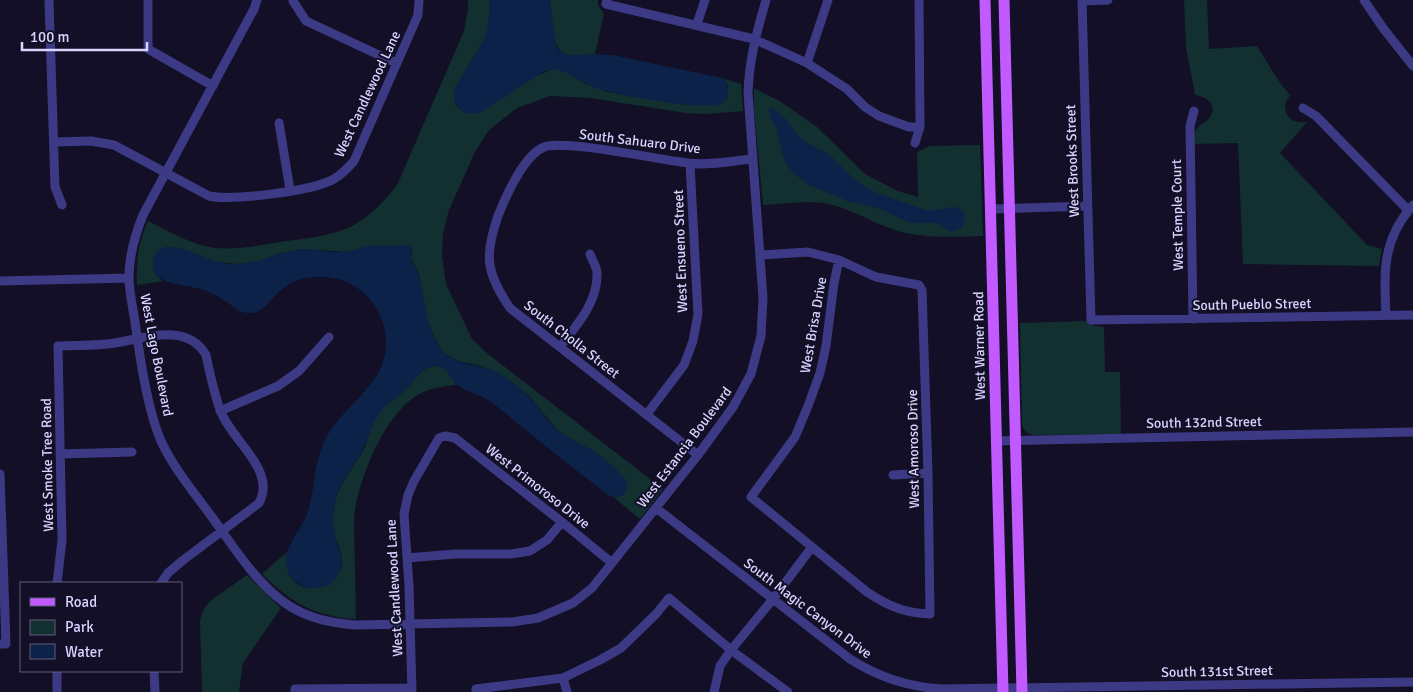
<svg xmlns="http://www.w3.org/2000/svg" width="1413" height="692" font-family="Signika,sans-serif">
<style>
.green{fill:#12302f}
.water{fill:#0c2248}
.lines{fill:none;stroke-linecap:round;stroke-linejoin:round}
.minor{stroke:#3d3a85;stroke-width:9}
.major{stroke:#c25bff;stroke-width:11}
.labels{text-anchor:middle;stroke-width:4;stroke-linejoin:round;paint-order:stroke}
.street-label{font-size:14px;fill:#d9d4ff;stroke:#130f26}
</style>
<rect width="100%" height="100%" fill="#130f26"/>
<path class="green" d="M 468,0 L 489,0 L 489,25 L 485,39 L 454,90 L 456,106 L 462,111 L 552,69 L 561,69 L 584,83 L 608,92 L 673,103 L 693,105 L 727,98 C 728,90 730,83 722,78 L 741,84 L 743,111 L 706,114 L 686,113 L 590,98 L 550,96 L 517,108 L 489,130 L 475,152 L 449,210 L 443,233 L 442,256 L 446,284 L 472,339 L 488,354 L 663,489 L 640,519 L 612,496 L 617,498 L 581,444 L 564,435 L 556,429 L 530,397 L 512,382 L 496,372 L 481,366 L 458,361 L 444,353 L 434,337 L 427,318 L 419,275 L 411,258 L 412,247 L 406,247 L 403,245 L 395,247 L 372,246 L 346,252 L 300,249 L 278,254 L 253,263 L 236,264 L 213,261 L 180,248 L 156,275 L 163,281 L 137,285 C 136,262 138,242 148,221 C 164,229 182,239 200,245 C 228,253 259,245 287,241 C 308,238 331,236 350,227 C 370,217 385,201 398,183 L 464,31 L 468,9 Z
M 550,0 L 598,0 L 598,5 L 604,14 L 595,54 C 586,54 575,57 567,55 C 551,52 551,14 550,0 Z
M 1184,0 L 1207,0 L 1209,49 L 1257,46 L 1280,83 L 1290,95 L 1285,104 C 1285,119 1293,123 1307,122 L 1280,153 L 1367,245 L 1382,249 L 1379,266 L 1243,264 L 1238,143 L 1194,144 C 1194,140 1194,136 1195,132 C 1198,125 1206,123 1210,117 C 1218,105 1206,96 1195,95 L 1186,47 Z
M 754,88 L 781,102 L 817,127 L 865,174 L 898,191 L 918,197 L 917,152 L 929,146 L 980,145 L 983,236 C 952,237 921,239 892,229 C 869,221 848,207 824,203 C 804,200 783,204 763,205 L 754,110 Z
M 1086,321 L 1095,326 L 1104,327 L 1105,372 L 1120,372 L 1121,434 L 1033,435 C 1027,433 1024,431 1022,425 L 1020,323 Z
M 435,366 C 447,367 451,375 456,385 C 447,386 435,387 426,391 C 387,405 357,481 354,520 L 356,619 C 315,617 290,602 262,574 L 288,551 C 279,585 316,602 338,574 C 348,563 337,546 335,534 C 333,525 332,517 334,508 C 337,484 354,468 365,447 C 369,436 371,424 377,415 C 385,404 397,398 406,389 C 412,383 417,375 424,370 C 428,367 430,367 435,366 Z
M 247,575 L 281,608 L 243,663 L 239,692 L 202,692 L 200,620 L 204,609 L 210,601 Z"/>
<path class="water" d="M 489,0 L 550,0 L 556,45 L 558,50 L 566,55 L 589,54 L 613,55 L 722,78 C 730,83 728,90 727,98 C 725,101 725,102 722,103 C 705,112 617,95 597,88 C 578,82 564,64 545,71 L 481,112 C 464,118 452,107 454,90 C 473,53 491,47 489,0 Z
M 772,107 L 785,118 L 799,136 L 807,143 L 829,154 L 854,179 L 874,192 L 926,210 L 938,210 L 952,207 L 959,208 L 965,215 L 963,226 L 956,231 L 949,231 L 936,223 L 909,223 L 881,209 L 851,202 L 809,185 L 794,174 L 786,163 L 781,150 L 777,130 L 770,116 L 769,108 Z
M 404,244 L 406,247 L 407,245 L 412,247 C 408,261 418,270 421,283 C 426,307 426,331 443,351 C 456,367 481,363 498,373 C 510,380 522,389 531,399 C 540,408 546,420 555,428 C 563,435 572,439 581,444 C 599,454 616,465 627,483 C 627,496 620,500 608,495 C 579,473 551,450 522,427 C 510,417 498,406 484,398 C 477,393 467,392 460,387 C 450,381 450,366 435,366 C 430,366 426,368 422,371 C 416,377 411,385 404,391 C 396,399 385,404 379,414 C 372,423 370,434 365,445 C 357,464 341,478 336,498 C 332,512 333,525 336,539 C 338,550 345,559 340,571 C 327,605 274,584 288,550 C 294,535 304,525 309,508 C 315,486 314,463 324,442 C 336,417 359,401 375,378 C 391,355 389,324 372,302 C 361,287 343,278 325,277 C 309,276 293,280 281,290 C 270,299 264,314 249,313 C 238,313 233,306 225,301 C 220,297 213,294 207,291 C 190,284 150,287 153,262 C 153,255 158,249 165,247 C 177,243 212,263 230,264 C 256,266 277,251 303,249 C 316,249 330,253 343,252 C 353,251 361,247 370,246 C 382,244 392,248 404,244 Z"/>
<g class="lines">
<path class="minor" d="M 49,0 L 55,187 L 62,205
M 148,0 L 148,49 L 213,86
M 257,0 L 254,9 L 143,215 C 135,235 129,255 129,277 C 129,292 133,308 135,322 C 140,358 147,408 161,441 C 173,467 192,490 209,513 C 232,544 253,580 285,603 C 306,618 330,623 356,625 L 512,622 L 538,618 L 573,603 L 592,588 L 698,455 L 733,407 L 751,374 L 761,336 L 763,298 L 748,93 C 749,60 757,31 766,0
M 607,0 L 606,4 L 754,39 L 807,63 L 847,89 L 865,107 L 879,116 L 909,127 L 920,127
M 1082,0 L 1091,320 L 1413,315
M 1364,0 L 1383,28 L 1413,66
M 293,1 L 306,21 L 396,63
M 1082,1 L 1108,0
M 697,24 L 705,0
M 807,63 L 828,0
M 1303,108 L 1316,116 L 1408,210
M 279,123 L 290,190
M 54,142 L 91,141 L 114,145 L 209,196 C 233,201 313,191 334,179 C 342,174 348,168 354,161 L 418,15 L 419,0
M 915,143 L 920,127 L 919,0
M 991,209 L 1087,206
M 761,255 L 808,252 L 839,260 L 876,277 L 919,285 L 922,290 L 928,473 L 930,614 C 904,613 888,606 867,592 L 751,497 L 795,437 L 808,406 L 820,373 L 826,346 L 834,283 L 839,260
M 0,281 L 129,278
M 1386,315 C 1384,271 1382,240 1413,205
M 1193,319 L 1190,126 L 1194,111
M 560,347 C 577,325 598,302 597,273 C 597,267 592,260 590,254
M 220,411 L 278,386 L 299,371 L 329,337
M 647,414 L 684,365 L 693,341 L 698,314 L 690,164
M 996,441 L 1413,432
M 60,454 L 132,452
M 698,455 L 510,308 C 486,273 484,256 498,216 C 506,196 523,156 544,147 C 564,139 660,160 688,163 C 709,166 731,161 752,159
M 0,474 L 6,644 L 0,644
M 893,475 L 928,473
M 656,508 L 850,659 C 878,677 909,687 942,689 L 1413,682
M 407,558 L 455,554 L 511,554 L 530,551 L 547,540 L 562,522
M 57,583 L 62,540 L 58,346 C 77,345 96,346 115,343 C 145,338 187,322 206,355 C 210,374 214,394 221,412 C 232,441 277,470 259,503 L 182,561 L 168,573 L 161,583
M 57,671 L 57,692
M 154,671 L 155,692
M 563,678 L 567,692
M 295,692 L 295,689 L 412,688
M 412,692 L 409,586 L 404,514 L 408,495 L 414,481 L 439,438 L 445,436 L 455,438 L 562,522 L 612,563
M 476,692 L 476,689 L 563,678 L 600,660 L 621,648 L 656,614 L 669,598 L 731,650 L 788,692
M 714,692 L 720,666 L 731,650 L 773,599 L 812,547"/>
<path class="major" d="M 985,0 L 1003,692
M 1004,0 L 1022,692"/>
</g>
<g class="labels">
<g class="street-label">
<text transform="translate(367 94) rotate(-65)" y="5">West Candlewood Lane</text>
<text transform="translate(640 141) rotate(7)" y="5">South Sahuaro Drive</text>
<text transform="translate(1072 161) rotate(-92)" y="5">West Brooks Street</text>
<text transform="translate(1177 215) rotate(-91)" y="5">West Temple Court</text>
<text transform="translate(680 251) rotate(-92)" y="5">West Ensueno Street</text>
<text transform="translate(1252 304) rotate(-1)" y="5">South Pueblo Street</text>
<text transform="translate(813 325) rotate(-80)" y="5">West Brisa Drive</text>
<text transform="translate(572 339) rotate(38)" y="5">South Cholla Street</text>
<text transform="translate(979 346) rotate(-91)" y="5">West Warner Road</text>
<text transform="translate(157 355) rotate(79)" y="5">West Lago Boulevard</text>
<text transform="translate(1204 422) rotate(-1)" y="5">South 132nd Street</text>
<text transform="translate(684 447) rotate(-53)" y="5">West Estancia Boulevard</text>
<text transform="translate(913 449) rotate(-91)" y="5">West Amoroso Drive</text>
<text transform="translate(47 465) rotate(-91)" y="5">West Smoke Tree Road</text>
<text transform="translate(538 486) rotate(38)" y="5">West Primoroso Drive</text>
<text transform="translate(394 588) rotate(-93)" y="5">West Candlewood Lane</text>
<text transform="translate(808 608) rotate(37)" y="5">South Magic Canyon Drive</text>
<text transform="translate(1217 671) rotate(-1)" y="5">South 131st Street</text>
</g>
</g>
<rect x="20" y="582" width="162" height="90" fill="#130f26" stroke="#625e7d"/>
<rect x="30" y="598" width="25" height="8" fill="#c25bff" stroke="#625e7d"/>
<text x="65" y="607" font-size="15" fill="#d9d4ff">Road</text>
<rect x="30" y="620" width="25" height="15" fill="#12302f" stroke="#625e7d"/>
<text x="65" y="632" font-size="15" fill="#d9d4ff">Park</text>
<rect x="30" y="644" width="25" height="15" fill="#0c2248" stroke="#625e7d"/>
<text x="65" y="657" font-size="15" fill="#d9d4ff">Water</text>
<path d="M22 42v8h125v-8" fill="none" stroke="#d9d4ff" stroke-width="2.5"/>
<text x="30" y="42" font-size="15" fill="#d9d4ff" stroke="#130f26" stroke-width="4" paint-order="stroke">100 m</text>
</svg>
